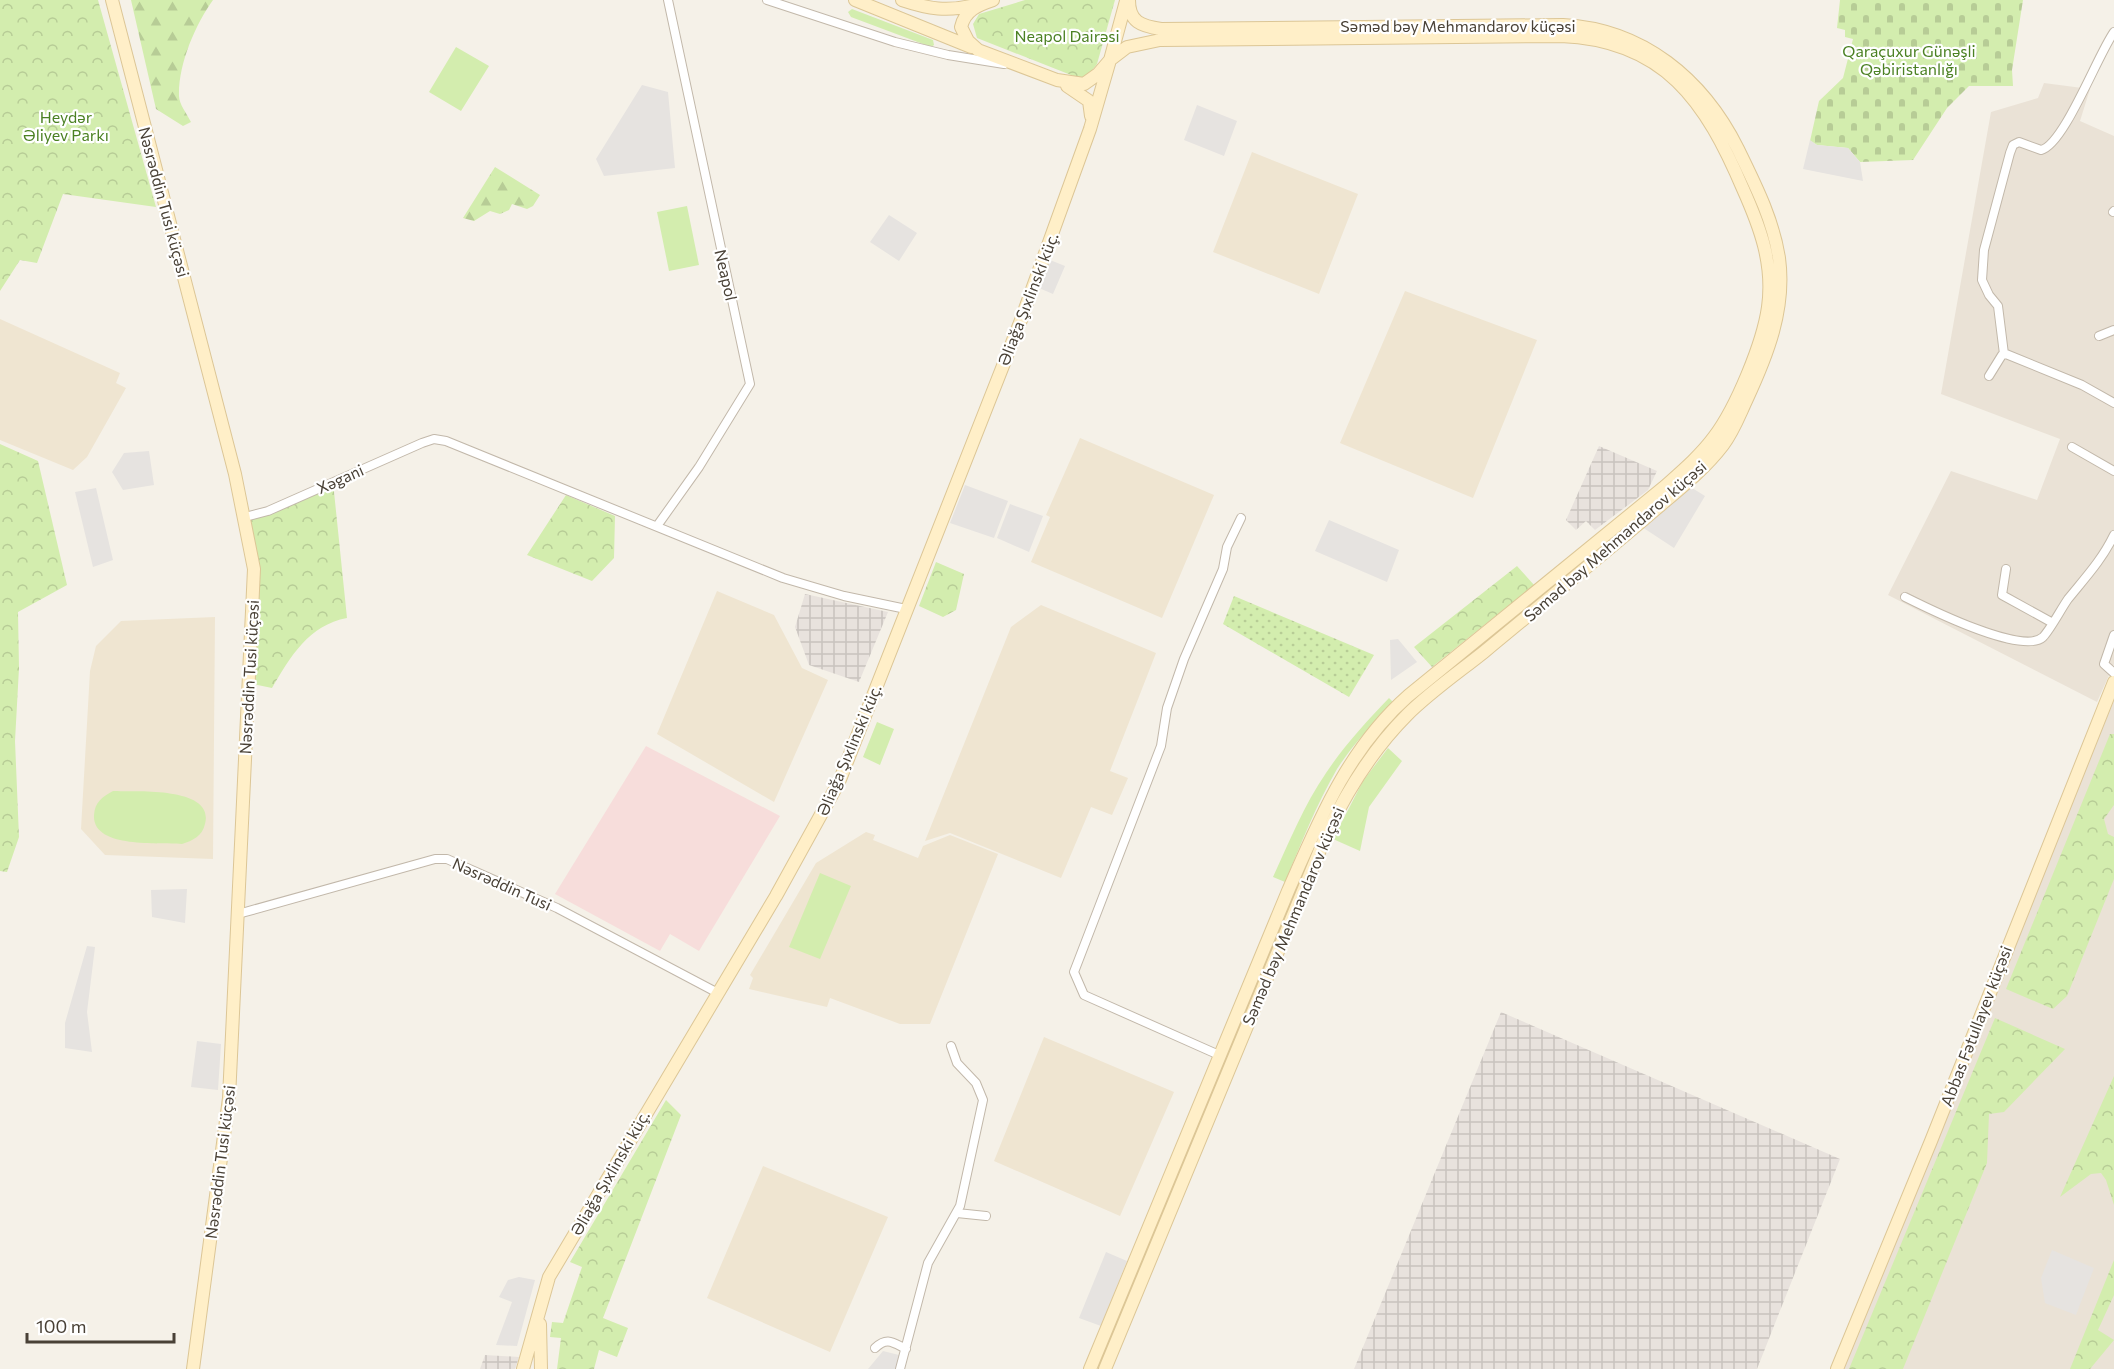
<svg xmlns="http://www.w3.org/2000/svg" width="2114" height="1369" font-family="Commissioner,sans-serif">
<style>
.residential{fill:#eae2d6}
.industrial{fill:url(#industrial-grid)}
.education{fill:#efe5d1}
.medical{fill:#f7dddb}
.grass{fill:#d3edae}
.forest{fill:url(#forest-firs)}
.cemetery{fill:url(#cemetery-stones)}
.park{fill:url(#park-crowns)}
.garden{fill:url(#garden-dots)}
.parking{fill:#e6e3e0}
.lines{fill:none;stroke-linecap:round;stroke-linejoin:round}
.minor-casing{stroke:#c2b8aa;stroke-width:10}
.secondary-casing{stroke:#dcc696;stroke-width:14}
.minor{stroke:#fff;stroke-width:8}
.secondary{stroke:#ffefc8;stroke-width:12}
.labels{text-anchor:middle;stroke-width:4.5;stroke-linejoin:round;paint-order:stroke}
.street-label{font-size:16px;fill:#494136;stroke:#fff}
.park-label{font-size:16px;fill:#4b8123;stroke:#fff}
</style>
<defs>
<pattern id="industrial-grid" width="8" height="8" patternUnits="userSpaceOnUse" patternTransform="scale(1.5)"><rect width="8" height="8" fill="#e8e2dd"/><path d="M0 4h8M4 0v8" fill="none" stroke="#c8c3be"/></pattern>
<pattern id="forest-firs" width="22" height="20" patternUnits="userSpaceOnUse" patternTransform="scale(1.5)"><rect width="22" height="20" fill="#d3edae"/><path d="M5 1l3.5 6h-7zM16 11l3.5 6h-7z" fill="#b7cc96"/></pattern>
<pattern id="cemetery-stones" width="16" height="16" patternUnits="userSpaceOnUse" patternTransform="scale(1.5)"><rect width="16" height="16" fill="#d3edae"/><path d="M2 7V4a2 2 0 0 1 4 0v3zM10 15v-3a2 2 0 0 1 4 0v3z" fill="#b7cc96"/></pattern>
<pattern id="park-crowns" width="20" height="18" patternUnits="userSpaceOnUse" patternTransform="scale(1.5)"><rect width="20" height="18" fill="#d3edae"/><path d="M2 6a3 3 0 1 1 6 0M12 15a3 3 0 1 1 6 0" fill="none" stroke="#b7cc96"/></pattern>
<pattern id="garden-dots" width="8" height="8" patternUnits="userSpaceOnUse" patternTransform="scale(1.5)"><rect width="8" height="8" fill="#d3edae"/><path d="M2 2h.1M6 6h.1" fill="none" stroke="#b7cc96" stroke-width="1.8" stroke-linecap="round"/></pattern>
</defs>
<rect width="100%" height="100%" fill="#f5f1e8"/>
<path class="residential" d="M 2044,83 L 2090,89 L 2080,121 L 2114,136 L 2114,664 L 2097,702 L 1888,595 L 1951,471 L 2037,500 L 2060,439 L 1941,394 L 1991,112 L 2038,98 Z
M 2114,701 L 2114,1369 L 1834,1369 Z"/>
<path class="industrial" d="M 1599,446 L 1657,471 L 1648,490 L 1595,530 L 1586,521 L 1576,530 L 1566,520 Z
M 805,594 L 888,612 L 859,682 L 809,665 L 795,627 Z
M 1501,1012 L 1840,1159 L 1757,1369 L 1354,1369 Z
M 485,1355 L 519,1357 L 515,1369 L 480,1369 Z"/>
<path class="education" d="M 1252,152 L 1358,194 L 1319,294 L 1213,252 Z
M 1405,291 L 1537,340 L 1473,498 L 1340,443 Z
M 0,319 L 120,373 L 116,383 L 126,388 L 87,457 L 73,470 L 0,440 Z
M 1080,438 L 1214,495 L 1162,618 L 1031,562 L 1050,517 L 1046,515 Z
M 717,591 L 774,615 L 802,668 L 828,680 L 774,802 L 657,734 Z
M 1041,605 L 1156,653 L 1110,771 L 1128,778 L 1112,815 L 1091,807 L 1061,878 L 950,833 L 925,841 L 1011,627 Z
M 215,617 L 213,859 L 105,855 L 81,829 L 90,671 L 96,646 L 121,621 Z
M 866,832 L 875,835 L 873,840 L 918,858 L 923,846 L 950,835 L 998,854 L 930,1024 L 900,1024 L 830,998 L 827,1007 L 749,989 L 753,978 L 750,975 L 816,863 Z
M 1044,1037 L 1174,1092 L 1120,1216 L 994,1161 Z
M 763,1166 L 888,1217 L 830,1352 L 707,1298 Z"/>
<path class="medical" d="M 646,746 L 780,816 L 699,951 L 670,934 L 660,951 L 555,894 Z"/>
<path class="grass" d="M 852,9 L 933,40 L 934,45 L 931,47 L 851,17 L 848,12 Z
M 456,47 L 489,66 L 461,111 L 429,92 Z
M 687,206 L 699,265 L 669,271 L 657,212 Z
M 1389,698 L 1393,702 C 1373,724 1353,744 1337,769 C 1316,805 1301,844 1285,882 L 1273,877 C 1289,842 1304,805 1326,773 C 1344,746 1366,722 1389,698 Z
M 877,722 L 894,729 L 880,765 L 863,757 Z
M 1388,748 L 1402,761 L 1369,807 L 1360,851 L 1333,839 L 1363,781 Z
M 113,791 C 135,792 215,786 205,824 C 202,836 194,840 182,844 C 159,842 92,849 94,815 C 95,802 102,797 113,791 Z
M 820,873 L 851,886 L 820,959 L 789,947 Z"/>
<path class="forest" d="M 131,0 L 213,0 C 195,25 178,65 179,96 C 179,104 187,114 191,122 L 183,126 L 156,109 Z
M 495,167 L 540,195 L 533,206 L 527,209 L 512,204 L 509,210 L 500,214 L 490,211 L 474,221 L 463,218 Z"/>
<path class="cemetery" d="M 1840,0 L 2023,0 L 2012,70 L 2013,86 L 1969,86 L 1947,108 L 1913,160 L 1860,162 L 1848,148 L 1817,145 L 1810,141 L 1819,101 L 1843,78 L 1853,39 L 1845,37 L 1845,30 L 1837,28 Z"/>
<path class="park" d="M 0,0 L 98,0 L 156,207 L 63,194 L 37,263 L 20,260 L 0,291 Z
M 1025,0 L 1115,0 L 1097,64 L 1087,77 L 1076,77 L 977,38 L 973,24 L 979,14 Z
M 0,444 L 38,461 L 67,585 L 18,612 L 19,668 L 15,741 L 19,837 L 7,872 L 0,871 Z
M 333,482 L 347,618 C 309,625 290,657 272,688 L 248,683 L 252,627 L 245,517 Z
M 566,495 L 615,516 L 614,558 L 592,581 L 527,555 Z
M 936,562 L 964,574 L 956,610 L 943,617 L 919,606 Z
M 1517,566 L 1534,585 L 1432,667 L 1414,647 Z
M 2110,734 L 2114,734 L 2114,805 L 2104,819 L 2108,834 L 2114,837 L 2114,879 L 2067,996 L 2053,1009 L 2006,989 Z
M 1995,1018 L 2065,1049 L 2004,1112 L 1989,1114 L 1987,1163 L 1903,1369 L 1849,1369 Z
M 2114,1076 L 2114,1205 L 2106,1180 L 2101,1173 L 2091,1174 L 2060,1197 Z
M 666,1100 L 681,1115 L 603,1318 L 628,1328 L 617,1357 L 599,1350 L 594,1369 L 557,1369 L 561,1338 L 550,1337 L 552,1322 L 563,1323 L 582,1267 L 570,1262 Z
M 2114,1260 L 2114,1295 L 2098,1330 L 2114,1340 L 2090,1369 L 2070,1369 Z"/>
<path class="garden" d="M 1234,596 L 1374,655 L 1349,697 L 1223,624 Z"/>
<path class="parking" d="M 642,85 L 668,92 L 675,168 L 604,176 L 596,159 Z
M 1197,105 L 1237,121 L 1224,156 L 1184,140 Z
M 1810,140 L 1817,145 L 1848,148 L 1860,162 L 1863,181 L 1803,169 Z
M 889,215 L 917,233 L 899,261 L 870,242 Z
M 1050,260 L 1065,266 L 1053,294 L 1039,288 Z
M 149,451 L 154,485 L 123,490 L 112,472 L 124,453 Z
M 965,485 L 1008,501 L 994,538 L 950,523 Z
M 1689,486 L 1705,496 L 1674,548 L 1642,527 Z
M 96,488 L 113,560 L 93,567 L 75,492 Z
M 1010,504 L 1043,516 L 1029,552 L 997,538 Z
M 1329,520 L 1399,550 L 1387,582 L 1315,551 Z
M 1398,639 L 1417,662 L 1391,680 L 1390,640 Z
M 187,889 L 185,923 L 152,917 L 151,890 Z
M 87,946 L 95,947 L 87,1012 L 92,1052 L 65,1048 L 65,1023 Z
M 197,1041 L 221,1044 L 218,1090 L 191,1087 Z
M 2052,1250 L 2094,1268 L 2076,1315 L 2045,1303 L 2041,1278 Z
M 1106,1252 L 1127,1261 L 1101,1326 L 1079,1318 Z
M 519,1277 L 535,1280 L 517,1346 L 496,1345 L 512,1302 L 499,1297 L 508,1280 Z
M 883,1351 L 899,1355 L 896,1369 L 868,1369 Z"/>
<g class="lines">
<g class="minor-casing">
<path id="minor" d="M 767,0 L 895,42 L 948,55 L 1004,64
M 2113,212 L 2114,211
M 2099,336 L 2114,330
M 2004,354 L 1998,306 L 1989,295 L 1982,280 L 1984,250 L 2010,153 L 2013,145 L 2019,142 L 2041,150 C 2064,145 2098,54 2114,32
M 1989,376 L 2002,355 L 2006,354 L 2082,385 L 2114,403
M 2072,447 L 2114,471
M 245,517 L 268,511 L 422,443 L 434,439 L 446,441 L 783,578 L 844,596 L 906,609
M 657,526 L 699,467 L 750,384 L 668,0
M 2006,569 L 2002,595 L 2051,622
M 1905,597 C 1927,608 2023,656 2043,637 C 2050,630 2061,609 2068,599 C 2085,578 2102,560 2114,535
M 2114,635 L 2104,664 L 2114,673
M 238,914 L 435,859 L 447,859 L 557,908 L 716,992
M 1219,1055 L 1084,995 L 1074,972 L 1161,746 L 1167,708 L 1184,659 L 1223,569 L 1227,547 L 1241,518
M 957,1213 L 986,1216
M 875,1348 C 887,1337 892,1342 906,1349
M 900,1369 L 928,1263 L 960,1206 L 983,1100 L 976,1083 L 957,1063 L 951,1046"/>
</g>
<g class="secondary-casing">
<path id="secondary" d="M 112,0 L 235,474 L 254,569 L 229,1098 L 193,1369
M 855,0 L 971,47
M 902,0 C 929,9 947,12 975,5
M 993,0 C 978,5 965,10 961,27 L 968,41 L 978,50 L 1057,80 L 1084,84 L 1098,74 L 1110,60 L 1126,1
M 1067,86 L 1089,101 L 1091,116
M 540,1324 L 541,1369
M 523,1369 L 549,1277 L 776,896 L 839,782 L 1021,320 L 1090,129 L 1110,60 L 1127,47 L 1160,40 L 1561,36 C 1665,40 1706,102 1743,189 C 1760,227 1774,264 1768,307 C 1763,343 1736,408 1714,437 C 1700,456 1681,472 1663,488 L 1408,696 C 1348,749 1319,820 1288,891 L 1090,1369
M 1105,1369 L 1327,833 C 1348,789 1372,750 1407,715 C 1430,692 1459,672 1484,652 C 1537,608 1590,565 1642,521 C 1669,497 1701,474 1723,445 C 1733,432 1739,416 1746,401 C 1767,356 1786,309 1779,258 C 1773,219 1755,184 1738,149 C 1703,79 1643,29 1563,25 L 1161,29 C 1141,26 1129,22 1129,0
M 1837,1369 L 1931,1141 L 2114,682"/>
</g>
<use href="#minor" class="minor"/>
<use href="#secondary" class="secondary"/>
</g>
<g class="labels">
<g class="street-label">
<text x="1458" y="32">Səməd bəy Mehmandarov küçəsi</text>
<text transform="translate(164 202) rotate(75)" y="6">Nəsrəddin Tusi küçəsi</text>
<text transform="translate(726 275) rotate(77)" y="6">Neapol</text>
<text transform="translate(1028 299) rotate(-69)" y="6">Əliağa Şıxlinski küç.</text>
<text transform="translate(340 479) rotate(-24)" y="6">Xəgani</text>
<text transform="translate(1615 541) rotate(-41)" y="6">Səməd bəy Mehmandarov küçəsi</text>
<text transform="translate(249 677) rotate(-87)" y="6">Nəsrəddin Tusi küçəsi</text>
<text transform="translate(849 750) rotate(-67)" y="6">Əliağa Şıxlinski küç.</text>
<text transform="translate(502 884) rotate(24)" y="6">Nəsrəddin Tusi</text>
<text transform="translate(1293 916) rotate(-67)" y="6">Səməd bəy Mehmandarov küçəsi</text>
<text transform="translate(1976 1026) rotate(-69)" y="6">Abbas Fətullayev küçəsi</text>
<text transform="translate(220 1162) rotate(-83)" y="6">Nəsrəddin Tusi küçəsi</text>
<text transform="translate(610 1173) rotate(-60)" y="6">Əliağa Şıxlinski küç.</text>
</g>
<g class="park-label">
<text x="1067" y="42">Neapol Dairəsi</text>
<text x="1909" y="57">Qaraçuxur Günəşli<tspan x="1909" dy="18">Qəbiristanlığı</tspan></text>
<text x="66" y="123">Heydər<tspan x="66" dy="18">Əliyev Parkı</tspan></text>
</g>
</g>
<path d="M27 1333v9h147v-9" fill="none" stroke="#494136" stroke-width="3"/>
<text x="36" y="1333" font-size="18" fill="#494136" stroke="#ffffff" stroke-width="4.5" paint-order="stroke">100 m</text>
</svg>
